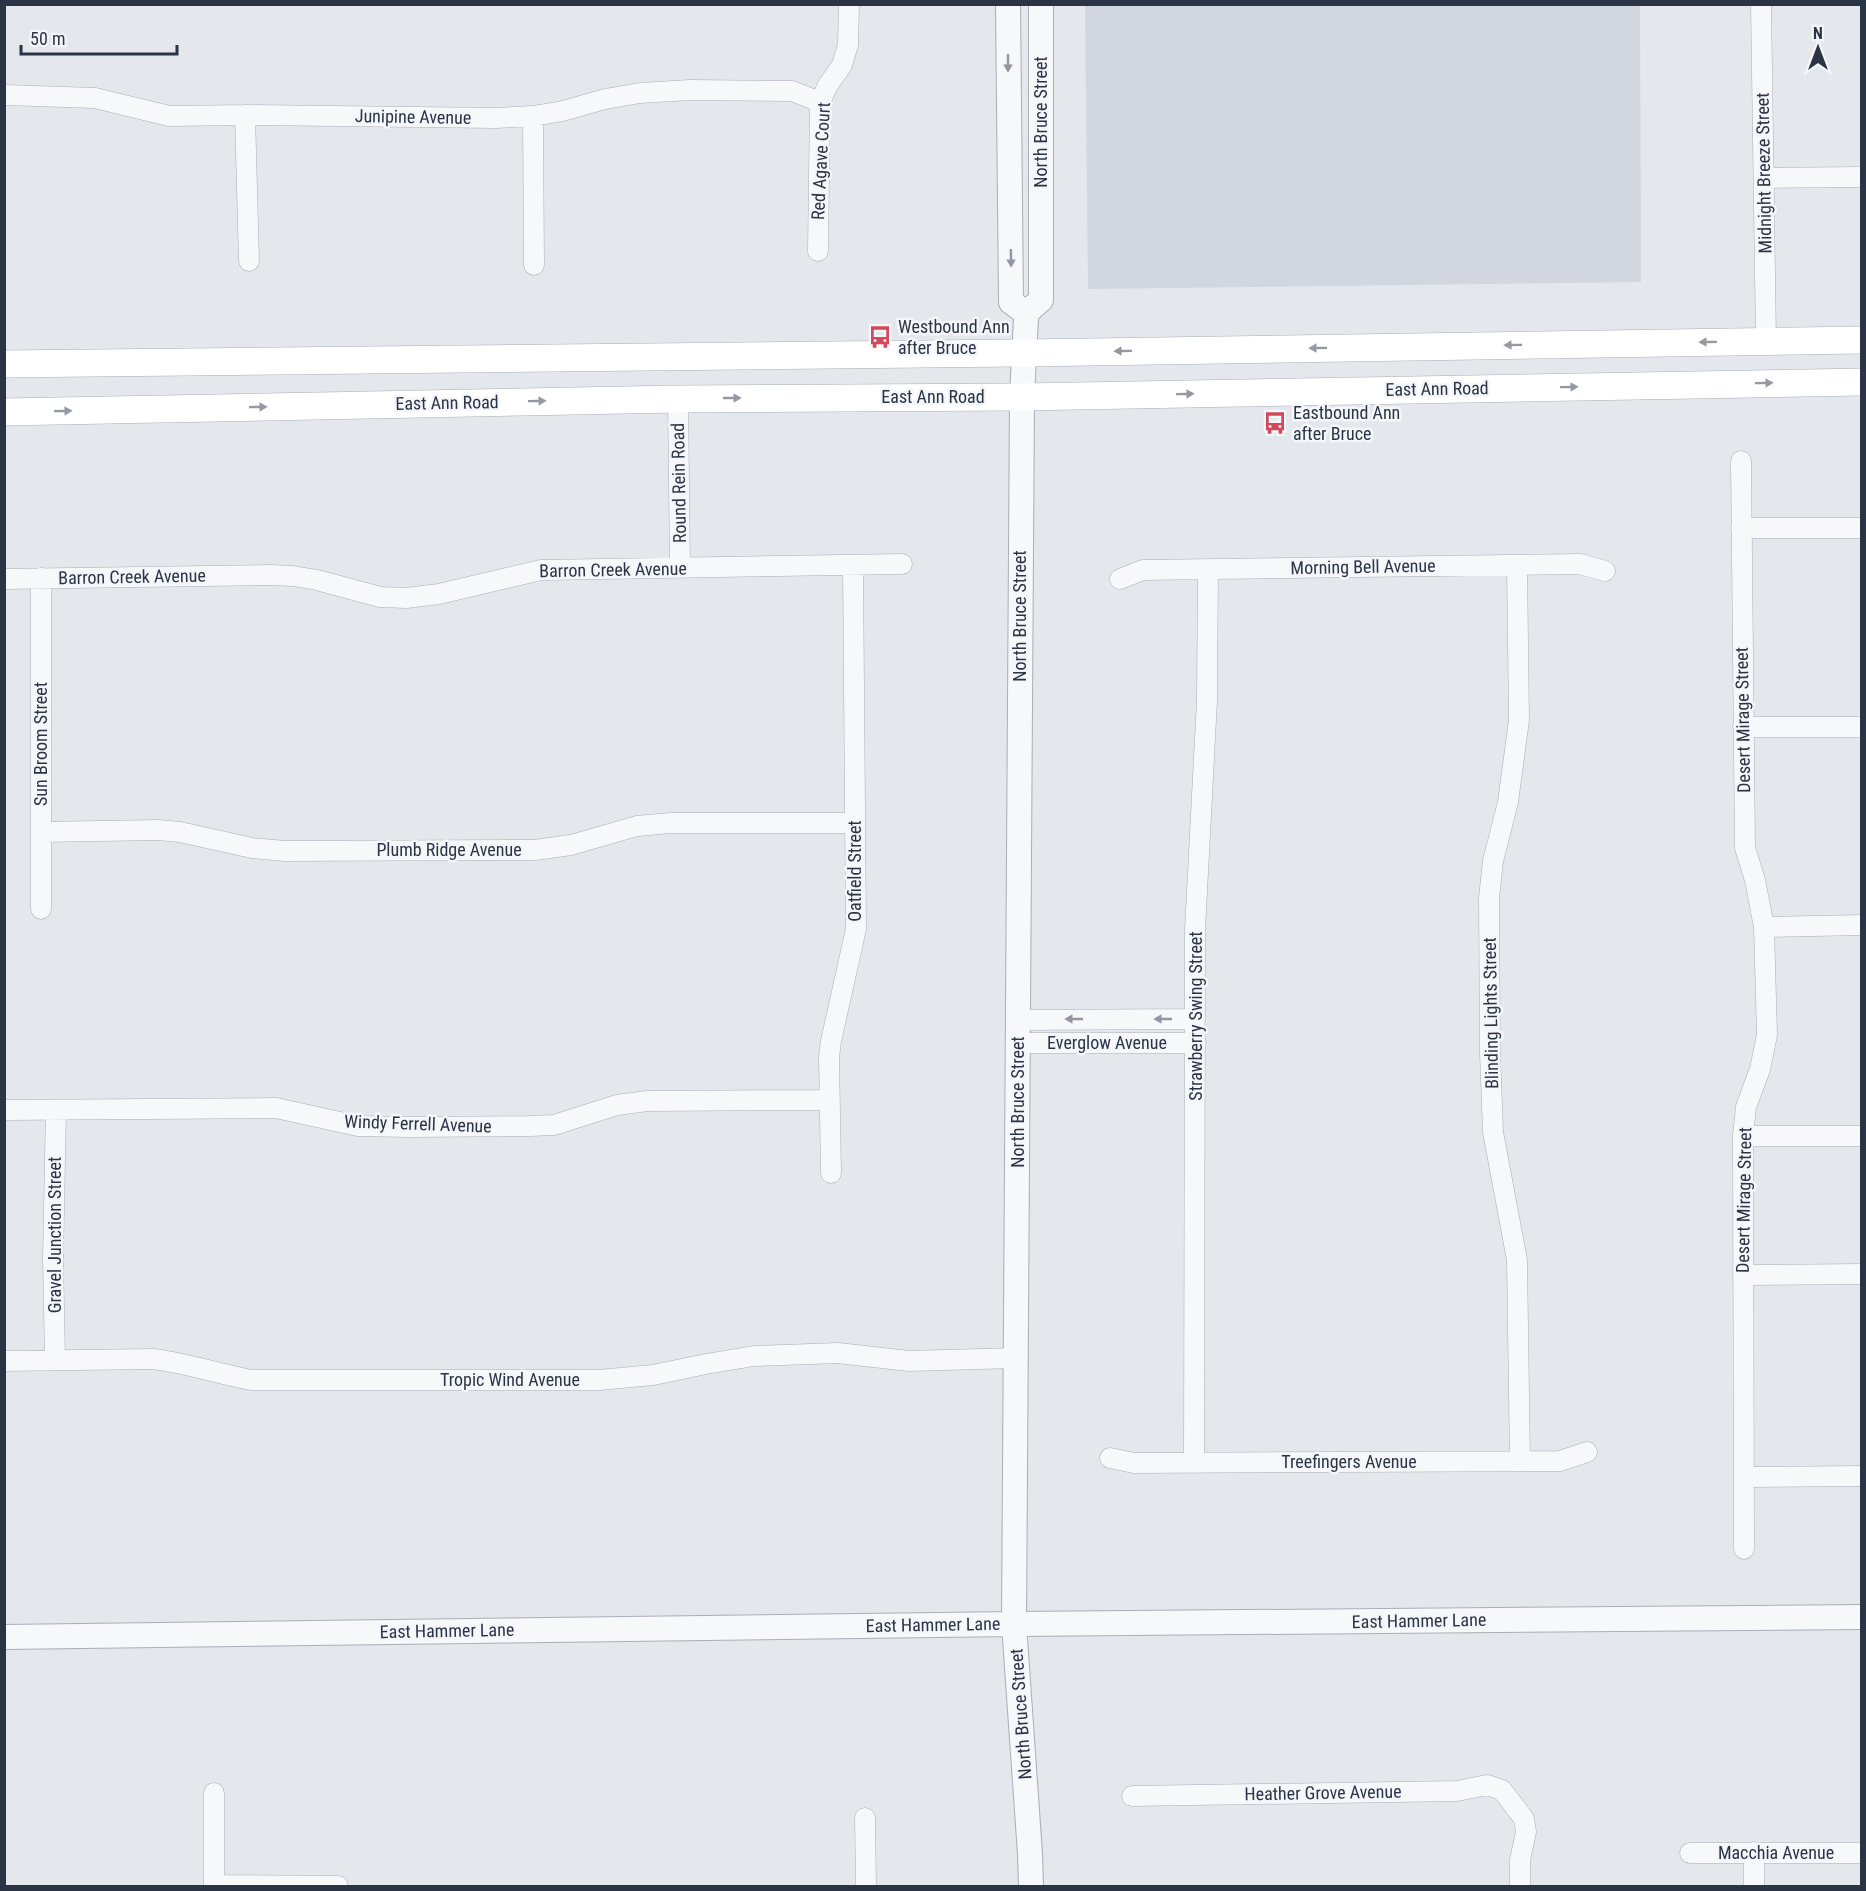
<svg xmlns="http://www.w3.org/2000/svg" width="1866" height="1891" font-family="'Roboto Condensed',sans-serif">
<style>
.built{fill:#d2d6de}
.lines{fill:none;stroke-linecap:round;stroke-linejoin:round}
.minor-casing{stroke:#a9aeb7;stroke-width:21}
.tertiary-casing{stroke:#a9aeb7;stroke-width:26}
.secondary-casing{stroke:#a9aeb7;stroke-width:28}
.minor{stroke:#f7f8fa;stroke-width:20}
.tertiary{stroke:#f7f8fa;stroke-width:24}
.secondary{stroke:#fff;stroke-width:27}
.oneway{fill:#9196a0}
.oneway2{fill:#959aa2}
.labels{text-anchor:middle;stroke-width:5;stroke-linejoin:round;paint-order:stroke}
.street-label{font-size:18px;fill:#2b3445;stroke:#f4f6f9}
.poi-label{font-size:18px;fill:#2b3445;stroke:#f4f6f9;text-anchor:start}
</style>
<rect width="100%" height="100%" fill="#e4e7ec"/>
<path class="built" d="M 1085,5 L 1640,5 L 1641,282 L 1088,289 Z"/>
<g class="lines">
<g class="minor-casing">
<path id="minor" d="M 1761,4 L 1766,341
M 4,95 L 95,98 L 169,116 L 245,115 L 496,118 L 533,116 L 563,111 L 605,99 L 640,93 L 690,90 L 792,91 L 820,102
M 245,115 L 249,261
M 533,116 L 534,265
M 1764,178 L 1862,177
M 818,251 L 820,102 L 828,85 L 842,65 L 848,45 L 849,4
M 678,399 L 680,568
M 1741,461 L 1745,848 L 1755,880 L 1764,927 L 1767,1035 L 1760,1069 L 1746,1107 L 1743,1136 L 1744,1549
M 1741,528 L 1862,528
M 1517,565 L 1519,720 L 1508,802 L 1493,861 L 1489,898 L 1490,1053 L 1493,1132 L 1517,1260 L 1520,1461
M 41,578 L 41,909
M 4,579 L 271,575 L 293,576 L 317,580 L 380,597 L 406,598 L 439,594 L 541,570 L 902,564
M 1120,579 L 1143,570 L 1580,564 L 1605,571
M 1743,727 L 1862,727
M 41,832 L 158,830 L 180,832 L 252,848 L 285,851 L 535,850 L 571,845 L 637,826 L 670,823 L 855,823
M 1764,927 L 1862,925
M 1018,1020 L 1195,1019
M 1018,1043 L 1196,1043
M 4,1110 L 276,1108 L 358,1126 L 409,1127 L 530,1126 L 554,1125 L 617,1105 L 647,1101 L 830,1100
M 1743,1136 L 1862,1136
M 831,1173 L 829,1057 L 831,1041 L 856,929 L 853,566
M 1743,1275 L 1862,1274
M 55,1360 L 53,1258 L 56,1110
M 4,1361 L 153,1359 C 187,1363 218,1374 251,1380 L 599,1380 L 653,1375 L 706,1364 L 754,1356 L 838,1353 L 909,1361 L 1016,1358
M 1110,1458 L 1134,1463 L 1560,1461 L 1587,1452
M 1194,1463 L 1195,930 L 1207,700 L 1208,569
M 1744,1477 L 1862,1476
M 214,1793 L 214,1886
M 1132,1796 L 1457,1791 L 1487,1785 L 1502,1790 L 1524,1819 L 1526,1832 L 1520,1860 L 1520,1886
M 865,1818 L 866,1886
M 1754,1852 L 1754,1886
M 1690,1853 L 1862,1853
M 214,1885 L 338,1886"/>
</g>
<g class="tertiary-casing">
<path id="tertiary" d="M 1008,4 L 1011,302 L 1026,313 L 1041,300 L 1041,4
M 1026,318 L 1022,397 L 1014,1624 L 1030,1854 L 1031,1886
M 4,1637 L 1014,1624 L 1862,1617"/>
</g>
<g class="secondary-casing">
<path id="secondary" d="M 4,364 L 1025,353 L 1862,340
M 4,412 L 678,399 L 1022,397 L 1862,382"/>
</g>
<use href="#minor" class="minor"/>
<use href="#tertiary" class="tertiary"/>
<use href="#secondary" class="secondary"/>
</g>
<defs><path id="oneway-solid" d="M-6-.8H1V-3.2L6.5 0L1 3.2V.8H-6Z" transform="scale(1.5)"/></defs>
<g class="oneway">
<use href="#oneway-solid" transform="translate(1008 63) rotate(90)"/>
<use href="#oneway-solid" transform="translate(1011 258) rotate(89)"/>
<use href="#oneway-solid" transform="translate(1074 1019) rotate(180)"/>
<use href="#oneway-solid" transform="translate(1163 1019) rotate(180)"/>
</g>
<g class="oneway2">
<use href="#oneway-solid" transform="translate(1708 342) rotate(179)"/>
<use href="#oneway-solid" transform="translate(1513 345) rotate(179)"/>
<use href="#oneway-solid" transform="translate(1318 348) rotate(179)"/>
<use href="#oneway-solid" transform="translate(1123 351) rotate(179)"/>
<use href="#oneway-solid" transform="translate(1764 383) rotate(-1)"/>
<use href="#oneway-solid" transform="translate(1569 387) rotate(-1)"/>
<use href="#oneway-solid" transform="translate(1185 394) rotate(-1)"/>
<use href="#oneway-solid" transform="translate(732 398)"/>
<use href="#oneway-solid" transform="translate(537 401) rotate(-1)"/>
<use href="#oneway-solid" transform="translate(258 407) rotate(-1)"/>
<use href="#oneway-solid" transform="translate(63 411) rotate(-1)"/>
</g>
<defs>
<g id="bus-bare" transform="scale(1.8)"><path d="M-5-6H5V4H4V6H2V4H-2V6H-4V4H-5ZM-3.5-4V0h7V-4ZM-3.5 1.2v1.5H-2V1.2ZM2 1.2v1.5H3.5V1.2Z" fill="#d1495b" stroke="#f4f6f9" stroke-width="2.5" paint-order="stroke"/></g>
</defs>
<g fill-rule="evenodd">
<use href="#bus-bare" x="880" y="337"/>
<use href="#bus-bare" x="1275" y="423"/>
</g>
<g class="labels">
<g class="street-label">
<text transform="translate(413 117) rotate(1)" y="6">Junipine Avenue</text>
<text transform="translate(1041 122) rotate(-90)" y="6">North Bruce Street</text>
<text transform="translate(821 161) rotate(-87)" y="6">Red Agave Court</text>
<text transform="translate(1764 173) rotate(-91)" y="6">Midnight Breeze Street</text>
<text transform="translate(1437 389) rotate(-1)" y="6">East Ann Road</text>
<text x="933" y="403">East Ann Road</text>
<text transform="translate(447 403) rotate(-1)" y="6">East Ann Road</text>
<text transform="translate(679 483) rotate(-91)" y="6">Round Rein Road</text>
<text transform="translate(1363 567) rotate(-1)" y="6">Morning Bell Avenue</text>
<text transform="translate(613 570) rotate(-1)" y="6">Barron Creek Avenue</text>
<text transform="translate(132 577) rotate(-1)" y="6">Barron Creek Avenue</text>
<text transform="translate(1020 616) rotate(-90)" y="6">North Bruce Street</text>
<text transform="translate(1743 720) rotate(-91)" y="6">Desert Mirage Street</text>
<text transform="translate(41 744) rotate(-90)" y="6">Sun Broom Street</text>
<text x="449" y="856">Plumb Ridge Avenue</text>
<text transform="translate(855 871) rotate(-90)" y="6">Oatfield Street</text>
<text transform="translate(1491 1013) rotate(-91)" y="6">Blinding Lights Street</text>
<text transform="translate(1196 1016) rotate(-90)" y="6">Strawberry Swing Street</text>
<text x="1107" y="1049">Everglow Avenue</text>
<text transform="translate(1018 1102) rotate(-90)" y="6">North Bruce Street</text>
<text transform="translate(418 1124) rotate(2)" y="6">Windy Ferrell Avenue</text>
<text transform="translate(1744 1200) rotate(-89)" y="6">Desert Mirage Street</text>
<text transform="translate(55 1235) rotate(-90)" y="6">Gravel Junction Street</text>
<text x="510" y="1386">Tropic Wind Avenue</text>
<text x="1349" y="1468">Treefingers Avenue</text>
<text transform="translate(1419 1621) rotate(-1)" y="6">East Hammer Lane</text>
<text transform="translate(933 1625) rotate(-1)" y="6">East Hammer Lane</text>
<text transform="translate(447 1631) rotate(-1)" y="6">East Hammer Lane</text>
<text transform="translate(1021 1714) rotate(-94)" y="6">North Bruce Street</text>
<text transform="translate(1323 1793) rotate(-1)" y="6">Heather Grove Avenue</text>
<text x="1776" y="1859">Macchia Avenue</text>
</g>
<g class="poi-label">
<text x="898" y="333">Westbound Ann<tspan x="898" dy="21">after Bruce</tspan></text>
<text x="1293" y="419">Eastbound Ann<tspan x="1293" dy="21">after Bruce</tspan></text>
</g>
</g>
<rect width="1866" height="1891" fill="none" stroke="#2b3445" stroke-width="12"/>
<g transform="translate(1818 48)" stroke="#f4f6f9" stroke-width="4.5" paint-order="stroke">
<path d="M0-4.5L10 22L0 15L-10 22Z" fill="#2b3445"/>
<text y="-9" font-size="16" font-weight="bold" text-anchor="middle" fill="#2b3445">N</text>
</g>
<path d="M21 45v9h156v-9" fill="none" stroke="#2b3445" stroke-width="3"/>
<text x="30" y="45" font-size="18" fill="#2b3445" stroke="#f4f6f9" stroke-width="4.5" paint-order="stroke">50 m</text>
</svg>
